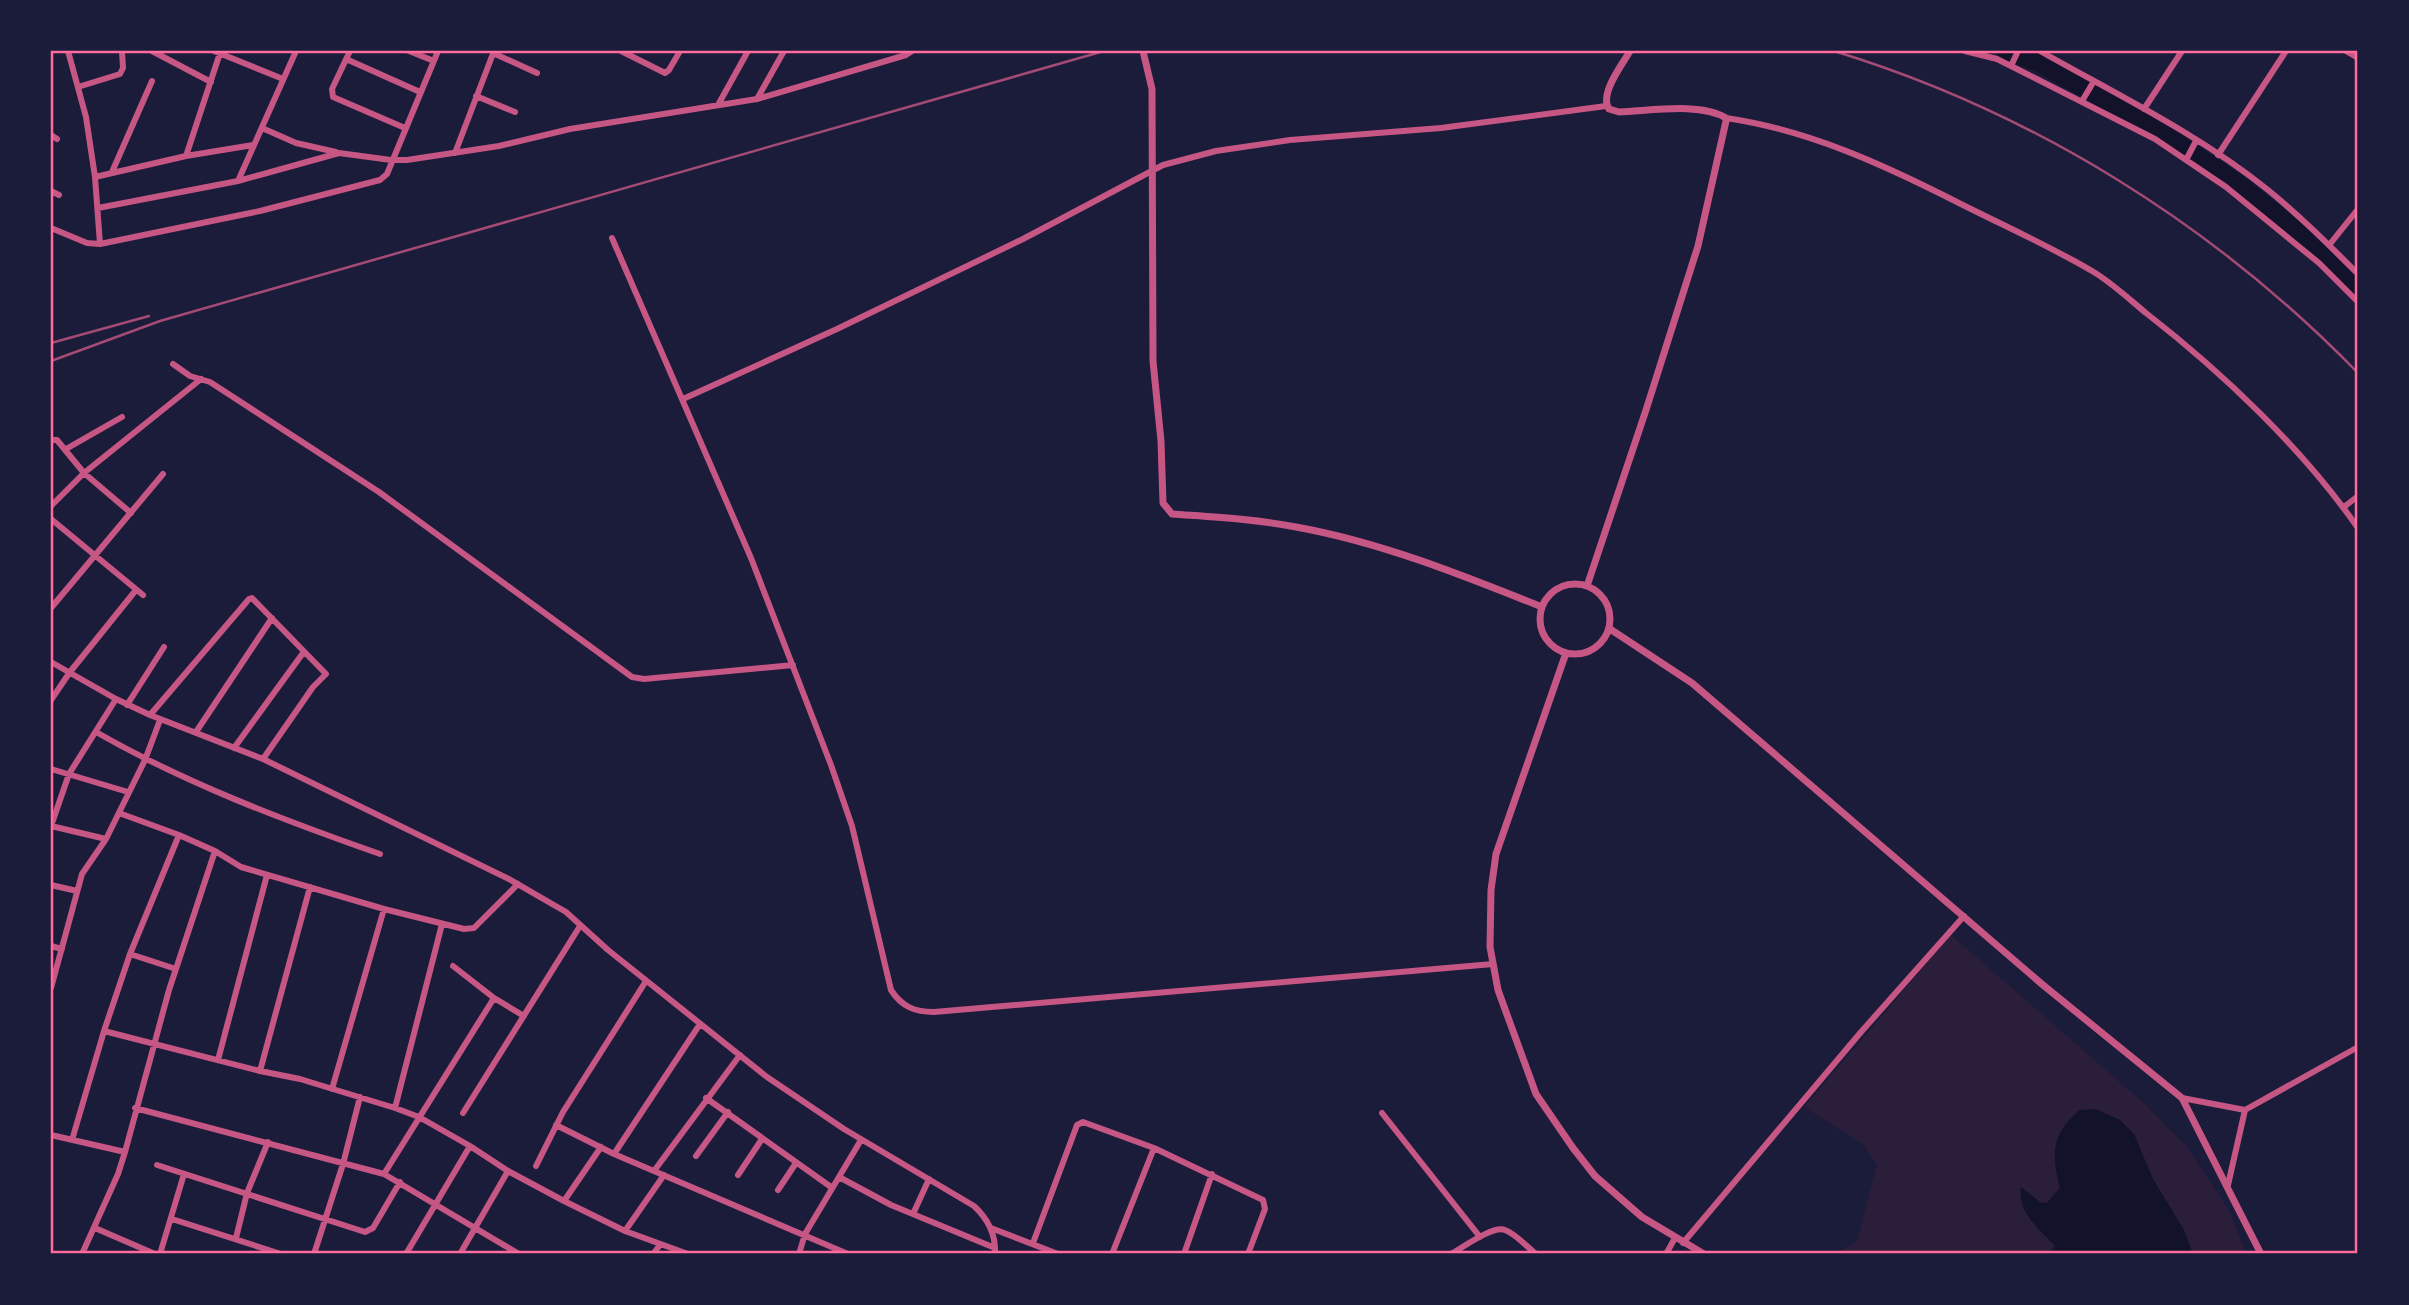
<svg xmlns="http://www.w3.org/2000/svg" width="2409" height="1305" font-family="Spectral,serif">
<style>
.green{fill:#2a1e3b}
.water{fill:#12122b}
.lines{fill:none;stroke-linecap:round;stroke-linejoin:round}
.river{stroke:#12122b;stroke-width:18}
.minor{stroke:#c65784;stroke-width:6}
.tertiary{stroke:#c65784;stroke-width:7}
.rail{stroke:#a44b75;stroke-width:2.5}
.neatline{fill:none;stroke:#ff6b9d;stroke-width:2.5}
</style>
<rect width="100%" height="100%" fill="#1b1b3a"/>
<path class="green" d="M 1951,935 L 2145,1104 L 2187,1147 L 2230,1212 L 2246,1254 L 1834,1254 L 1857,1241 L 1877,1165 L 1864,1145 L 1804,1107 Z"/>
<path class="water" d="M 2096,1109 L 2120,1120 L 2134,1134 L 2153,1179 L 2184,1230 L 2193,1254 L 2049,1254 L 2055,1246 C 2039,1229 2017,1212 2021,1187 L 2040,1202 L 2047,1203 L 2060,1188 C 2051,1153 2052,1135 2079,1110 Z"/>
<g class="lines">
<path class="river" d="M 2006,51 L 2039,63 L 2155,127 L 2240,185 L 2295,229 L 2358,290"/>
<path class="minor" d="M 68,51 L 86,117 L 95,177 L 100,244
M 152,51 L 211,82
M 214,51 L 283,79
M 350,51 L 332,89 L 333,97 L 405,128
M 409,51 L 434,61
M 621,51 L 665,73 L 669,70 L 680,51
M 1965,51 L 1997,59 L 2155,139 L 2226,187 L 2319,263 L 2358,302
M 2040,51 C 2116,94 2200,135 2268,190 C 2300,216 2329,245 2358,274
M 2346,51 L 2358,58
M 493,53 L 537,73
M 346,59 L 420,92
M 2011,66 L 2018,51
M 78,87 L 120,74 L 123,68 L 122,51
M 476,96 L 515,112
M 757,99 L 784,51
M 2082,101 L 2094,81
M 718,105 L 748,51
M 2144,109 L 2182,51
M 1726,118 C 1808,130 1882,164 1955,201 C 2000,224 2048,245 2092,271 C 2111,282 2129,299 2146,313 C 2223,373 2302,448 2358,528
M 262,128 L 296,143 L 336,152
M 51,135 L 57,139
M 455,153 L 494,51
M 2218,155 L 2286,51
M 186,156 L 220,53
M 2186,160 L 2196,141
M 112,172 L 152,81
M 95,177 L 186,156 L 253,145
M 238,181 L 296,51
M 51,191 L 59,195
M 98,208 L 238,181 L 339,153 L 391,160 L 407,160 L 499,146 L 570,129 L 757,99 L 906,55 L 912,51
M 51,228 L 87,243 L 100,244 L 260,211 L 380,180 L 387,174 L 438,51
M 612,238 L 751,558 L 831,765 L 852,826 L 891,990 C 902,1007 915,1012 934,1012 L 1493,964
M 2330,244 L 2358,209
M 173,364 L 190,376 L 210,382 L 379,492 L 632,677 L 644,679 L 793,665
M 683,399 L 837,329 L 1023,239 L 1163,165 L 1216,151 L 1290,140 L 1441,128 L 1606,106
M 51,440 L 57,440 L 84,473 L 131,513
M 66,449 L 122,417
M 51,506 L 84,473 L 201,379
M 2344,507 L 2358,496
M 51,519 L 143,595
M 51,608 L 163,474
M 51,662 L 116,699 L 150,715 L 263,759 L 509,879 L 566,912 L 608,950 L 767,1077 L 844,1129 L 974,1206 C 988,1219 996,1235 995,1254
M 51,700 L 70,672 L 136,590
M 127,705 L 164,647
M 150,715 L 249,599 L 252,598 L 326,674 L 313,687 L 263,759
M 96,732 C 185,783 283,820 380,854
M 196,732 L 272,618
M 234,748 L 303,653
M 51,769 L 128,792
M 119,813 L 179,835 L 215,851 L 241,867 L 384,909 L 464,929 L 474,928 L 518,884
M 51,826 L 69,774 L 116,699
M 51,826 L 106,839
M 51,885 L 77,891
M 51,946 L 62,949
M 130,954 L 176,969
M 453,966 L 494,998
M 51,988 L 82,874 L 106,839 L 145,760 L 160,720
M 104,1031 L 260,1071 L 300,1079 L 395,1108 L 419,1117 L 470,1146 L 508,1171 L 564,1201 L 625,1231 L 688,1254
M 218,1060 L 267,875
M 260,1071 L 310,887
M 332,1089 L 384,909
M 706,1098 L 831,1187
M 2182,1098 L 2245,1110 L 2358,1047
M 135,1108 L 384,1174 L 519,1254
M 395,1108 L 442,924
M 463,1113 L 580,926
M 1382,1113 L 1480,1237
M 556,1125 L 614,1154 L 848,1254
M 51,1135 L 125,1152
M 72,1140 L 104,1031 L 130,954 L 179,835
M 614,1154 L 700,1024
M 696,1156 L 728,1112
M 157,1165 L 365,1232 L 373,1228 L 400,1182
M 536,1166 L 563,1112 L 646,981
M 654,1171 L 740,1055
M 384,1174 L 494,998 L 524,1016
M 738,1175 L 762,1139
M 839,1177 L 891,1205 L 995,1248
M 2228,1185 L 2245,1110
M 778,1190 L 796,1163
M 564,1201 L 601,1147
M 913,1214 L 929,1179
M 172,1219 L 281,1254
M 95,1228 L 155,1254
M 991,1228 L 1058,1254
M 625,1231 L 664,1175
M 236,1238 L 247,1193 L 268,1142
M 1033,1243 L 1077,1125 L 1083,1122 L 1154,1148 L 1263,1200 L 1265,1209 L 1248,1254
M 1683,1243 L 1861,1032 L 1964,916
M 82,1254 L 118,1174 L 125,1152 L 169,990 L 215,851
M 160,1254 L 184,1174
M 314,1254 L 343,1164 L 360,1097
M 406,1254 L 470,1146
M 460,1254 L 508,1171
M 653,1254 L 660,1245
M 799,1254 L 805,1234 L 861,1140
M 1112,1254 L 1154,1148
M 1184,1254 L 1212,1174
M 1451,1254 C 1462,1248 1493,1225 1505,1230 C 1516,1234 1527,1247 1536,1254
M 1666,1254 L 1675,1238"/>
<path class="tertiary" d="M 1143,51 L 1152,89 L 1153,361 L 1161,441 L 1163,503 L 1172,514 C 1213,517 1255,519 1296,527 C 1380,542 1462,575 1542,607
M1540 619a35 35 0 1 1 70 0a35 35 0 1 1-70 0Z
M 1587,586 L 1646,410 L 1698,246 L 1726,121 L 1726,118 C 1700,102 1650,111 1619,112 L 1609,109 C 1599,94 1622,65 1630,51
M 1610,629 L 1692,683 L 2043,985 L 2182,1098 L 2261,1254
M 1566,653 L 1496,854 L 1491,890 L 1490,947 L 1498,990 L 1536,1094 L 1573,1148 L 1595,1176 L 1642,1217 L 1704,1254"/>
<path class="rail" d="M 1834,51 C 2033,112 2213,224 2358,373
M 51,343 L 149,316
M 51,361 L 160,321 L 1104,51"/>
</g>
<rect width="2409" height="1305" fill="none" stroke="#1b1b3a" stroke-width="105"/>
<rect x="52" y="52" width="2304" height="1200" class="neatline"/>
</svg>
